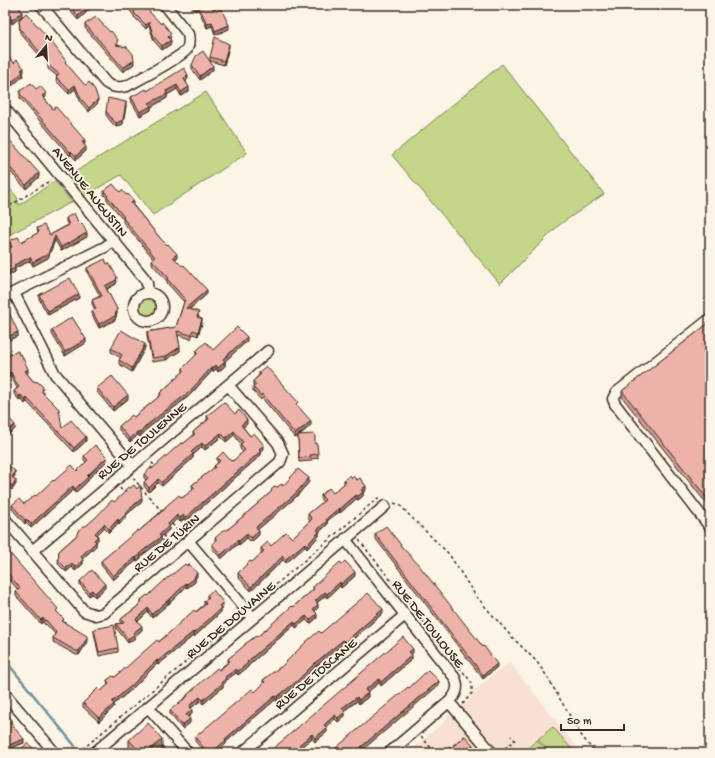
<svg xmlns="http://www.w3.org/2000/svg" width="715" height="758" font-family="'Gochi Hand',sans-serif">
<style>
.built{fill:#f8e1d3}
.green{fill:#c3d68a;stroke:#7f8054}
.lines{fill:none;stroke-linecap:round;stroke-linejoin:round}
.stream{stroke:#6e909d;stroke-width:2.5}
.minor-casing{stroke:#3b2a1e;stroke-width:13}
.path{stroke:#3b2a1e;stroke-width:1.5;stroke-dasharray:3 3;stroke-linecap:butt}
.minor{stroke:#fcf5e5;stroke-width:10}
.wall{fill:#cc9a92;stroke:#3b2a1e}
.shaded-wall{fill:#a67d77;stroke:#3b2a1e}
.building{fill:#edb3aa;stroke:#3b2a1e}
.labels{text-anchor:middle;stroke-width:3.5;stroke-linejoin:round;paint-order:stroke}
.street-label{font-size:14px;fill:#3b2a1e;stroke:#fcf5e5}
</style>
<rect width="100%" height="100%" fill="#fcf5e5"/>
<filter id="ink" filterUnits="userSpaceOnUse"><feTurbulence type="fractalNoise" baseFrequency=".025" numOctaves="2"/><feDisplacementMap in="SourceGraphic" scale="8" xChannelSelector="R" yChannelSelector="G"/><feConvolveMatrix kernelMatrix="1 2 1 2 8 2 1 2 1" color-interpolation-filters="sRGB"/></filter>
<g filter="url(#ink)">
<path class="built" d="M 510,662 L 581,753 L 408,753 L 444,722 L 448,714 L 451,716 L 470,700 L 474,690 Z"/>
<path class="green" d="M 502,64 L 604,194 L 559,225 L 500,284 L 392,155 Z
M 206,92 L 247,153 L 153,215 L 121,175 L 84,196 L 68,176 Z
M 55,181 L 72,202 L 5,237 L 5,183 L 17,197 L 19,205 Z
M138 307a10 10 0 1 1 20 0a10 10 0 1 1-20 0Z
M 553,727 L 575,753 L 550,753 L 538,739 Z
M 537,740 L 548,753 L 522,753 Z"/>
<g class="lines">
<path class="stream" d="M 5,660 L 75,746"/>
<g class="minor-casing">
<path id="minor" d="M 41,5 L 106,83 C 113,88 120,88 127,86 C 138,80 182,57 187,49 C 189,45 189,39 188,34 L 165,5
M 5,109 L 145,279 L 147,283 L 148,293
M 14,293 L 55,374 L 133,466
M134 307a14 14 0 1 1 28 0a14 14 0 1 1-28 0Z
M 5,297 L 105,247 L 114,240
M 710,319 L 616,393 L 613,399 L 615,404 L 710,527
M 5,519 L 84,611 L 96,615 L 104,613 L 280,462 L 283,454 L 278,443 L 228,385
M 345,539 L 455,678 C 459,687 457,694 450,701 L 389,753
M 189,542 L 253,618
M 32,551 L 268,351
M 5,694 L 55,753
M 449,702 L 492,753
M 148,707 L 188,753
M 94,753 L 385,506
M 242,753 L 405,615"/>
</g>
<path class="path" d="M 5,209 L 51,180
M 150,469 L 154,465 L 151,462
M 133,478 L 163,513
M 120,488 L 123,492 L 125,491 L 126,493
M 394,503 L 400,505 L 410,516 L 449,554 L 475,595 L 511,636 L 537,662 L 546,675 L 581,735 L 595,753
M 185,520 L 190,517 L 195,523
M 172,524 L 181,534
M 163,535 L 165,538 L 163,541 L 168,547
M 359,540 L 472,683 L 472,693 L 463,704
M 253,604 L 378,498 L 380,500
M 421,736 L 435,753
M 162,746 L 168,753
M 500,752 L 515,740 L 511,736
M 78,753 L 240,616
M 444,753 L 466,735
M 471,753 L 477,748"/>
<use href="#minor" class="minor"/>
</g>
<path class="wall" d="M 5,5 L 22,16 L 12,24 L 5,13 Z
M 65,5 L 90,5 L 90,9 L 78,20 Z
M 126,5 L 143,5 L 171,37 L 170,38 L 171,44 L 162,50 L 154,41 L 149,26 L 146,29 L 134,17 L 134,16 Z
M 190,5 L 211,5 L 229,29 L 215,35 L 212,26 L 207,28 L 198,9 L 195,11 Z
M 19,20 L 66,63 L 98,103 L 89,112 L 81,103 L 75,89 L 69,94 L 56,81 L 57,76 L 48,69 L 47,50 L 40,56 L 20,33 Z
M 85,24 L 118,44 L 117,46 L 134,64 L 123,72 L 85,28 Z
M 229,47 L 224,65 L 210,61 L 210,57 Z
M 5,58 L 14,63 L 24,72 L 23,73 L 23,76 L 12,86 L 5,78 Z
M 192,65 L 213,70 L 200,80 L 192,69 Z
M 188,79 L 186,81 L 189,91 L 181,96 L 177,89 L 167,95 L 167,98 L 151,107 L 151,110 L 140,116 L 131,101 L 131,97 L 147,91 Z
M 36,89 L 46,97 L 44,98 L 53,109 L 85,144 L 84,145 L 86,151 L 76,160 L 71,155 L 70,156 L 20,98 L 20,91 Z
M 126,106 L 123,124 L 116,127 L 111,122 L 106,115 L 106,111 Z
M 5,135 L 39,177 L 26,189 L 5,166 Z
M 104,191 L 120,192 L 134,205 L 133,205 L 160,238 L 177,258 L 175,259 L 207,294 L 190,309 L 199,316 L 198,318 L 202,323 L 198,336 L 193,334 L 191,339 L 178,335 L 180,351 L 166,360 L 152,362 L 147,336 L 147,332 L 176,327 L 184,302 L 167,283 L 167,281 L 152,264 L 152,260 L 153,258 L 123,222 L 123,219 L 107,200 L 107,198 L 104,195 Z
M 66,218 L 87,237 L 61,251 L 55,240 L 48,258 L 33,266 L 30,261 L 15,268 L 15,272 L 5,277 L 5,250 L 10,248 L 9,245 L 9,241 L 21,242 L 38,233 L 37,228 L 50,235 L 68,225 L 66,222 Z
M 87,268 L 117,281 L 116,284 L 107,289 L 117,313 L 115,320 L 99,328 L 92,315 L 92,311 L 95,310 L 92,304 L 92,300 L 100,296 L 87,272 Z
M 39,295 L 79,298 L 48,315 L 39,299 Z
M 710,322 L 710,508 L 622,397 L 622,391 Z
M 52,330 L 86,343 L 65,356 L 52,334 Z
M 247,341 L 225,361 L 225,366 L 218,372 L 216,369 L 213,372 L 212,371 L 189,396 L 147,429 L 140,437 L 138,435 L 130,442 L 119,430 L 119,426 L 134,417 L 160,396 L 160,393 L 183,372 L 183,368 L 196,355 L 196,351 L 213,350 Z
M 111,348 L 145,348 L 132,372 L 119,364 L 119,360 L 121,358 L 111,352 Z
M 5,357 L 28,373 L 27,374 L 43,392 L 62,428 L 86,441 L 74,452 L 27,402 L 25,404 L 21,399 L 19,400 L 14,394 L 14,391 L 17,388 L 11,376 L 6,378 L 5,375 L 5,365 L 6,364 Z
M 259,372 L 298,406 L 311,425 L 300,435 L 315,444 L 318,454 L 318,458 L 311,459 L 311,461 L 299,462 L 298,436 L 295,438 L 262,398 L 261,400 L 253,391 L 253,387 L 254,386 L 253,385 L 253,381 L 259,375 Z
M 97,388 L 128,399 L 113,411 L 97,392 Z
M 5,413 L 15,429 L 6,436 L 5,436 Z
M 235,414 L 247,424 L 243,427 L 250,436 L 264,449 L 261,451 L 261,455 L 186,521 L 184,519 L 180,522 L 177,519 L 169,527 L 169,530 L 161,537 L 161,541 L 141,556 L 141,558 L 136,562 L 136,561 L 113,580 L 101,565 L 101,561 L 139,531 L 165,508 L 165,507 L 182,498 L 193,490 L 192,485 L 214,468 L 214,466 L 218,463 L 217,462 L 217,458 L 231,461 L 234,460 L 243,452 L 240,449 L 240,445 L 241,444 L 234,435 L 226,442 L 221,437 L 205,450 L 202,447 L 193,455 L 193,458 L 162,486 L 158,483 L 149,492 L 144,486 L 144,482 L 146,480 L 144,478 L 144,474 L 152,469 L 193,436 L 193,432 L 207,420 L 207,416 Z
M 84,456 L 107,461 L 88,479 L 88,481 L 75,493 L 73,490 L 31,528 L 26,523 L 25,524 L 12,509 L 12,505 L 24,504 L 36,496 L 54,481 L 77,471 L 86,462 L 84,460 Z
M 5,463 L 15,475 L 13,478 L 16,484 L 12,490 L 8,487 L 5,491 Z
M 352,478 L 357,480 L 366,490 L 363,493 L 363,496 L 358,500 L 356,499 L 340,513 L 339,512 L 327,521 L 327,525 L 319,532 L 319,536 L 307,549 L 305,547 L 286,563 L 283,560 L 251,591 L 238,577 L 238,573 L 252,562 L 262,553 L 261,552 L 261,548 L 271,546 L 292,538 L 310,521 L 308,518 L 308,514 L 323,502 L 321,499 L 321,495 L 333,493 L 344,484 L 344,480 Z
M 309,482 L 295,498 L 257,530 L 259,535 L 251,542 L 247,538 L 239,545 L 238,544 L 221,559 L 212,548 L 212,544 L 215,542 L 215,538 L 226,531 L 277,487 Z
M 114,502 L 142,502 L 126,515 L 126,518 L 119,525 L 118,523 L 109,533 L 104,528 L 97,535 L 98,540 L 96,542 L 96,546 L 82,559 L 83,564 L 75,571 L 72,567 L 66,572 L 58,564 L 59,551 Z
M 375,534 L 401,546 L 497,667 L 483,679 L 375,538 Z
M 5,546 L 8,551 L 58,613 L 64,622 L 87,642 L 79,655 L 76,655 L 53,642 L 53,638 L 55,634 L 46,624 L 45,625 L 43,622 L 41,624 L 16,596 L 16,592 L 18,590 L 5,574 Z
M 355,576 L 341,588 L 340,586 L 327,598 L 325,596 L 317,603 L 318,608 L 315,611 L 317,618 L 310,624 L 306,620 L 296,628 L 294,625 L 248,666 L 248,667 L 238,675 L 236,673 L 226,680 L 226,682 L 223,685 L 223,687 L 203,704 L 200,701 L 191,708 L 192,714 L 188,717 L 190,723 L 182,729 L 170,714 L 170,710 L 187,696 L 187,695 L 228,662 L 228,659 L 245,646 L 245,644 L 257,637 L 313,590 L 313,587 Z
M 197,577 L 195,579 L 195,582 L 187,588 L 186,587 L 169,604 L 168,604 L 152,618 L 148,612 L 138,621 L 142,630 L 135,636 L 135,638 L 128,643 L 116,628 L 116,624 L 121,623 L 121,619 L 137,607 L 141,602 L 141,600 L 148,596 L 168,578 Z
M 80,581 L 105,588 L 95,597 L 92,594 L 89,596 L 80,585 Z
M 207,595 L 223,606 L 221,608 L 221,612 L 194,637 L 193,636 L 158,665 L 157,664 L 131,690 L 114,704 L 114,707 L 99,722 L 83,707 L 83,703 L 101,691 L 108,685 L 107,680 L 115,677 L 204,605 L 204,601 L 207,599 Z
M 383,613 L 345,646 L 343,644 L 315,667 L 297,685 L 277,701 L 275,700 L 226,742 L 226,744 L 215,753 L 205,753 L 195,741 L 195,737 L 255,692 L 263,684 L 263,680 L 280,668 L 321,633 Z
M 94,629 L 118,648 L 118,652 L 99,656 L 94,633 Z
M 413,653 L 411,655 L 412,659 L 381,686 L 379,683 L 367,692 L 368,697 L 359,704 L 357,701 L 344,711 L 345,716 L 338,722 L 335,719 L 326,727 L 327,732 L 315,742 L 312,738 L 301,747 L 302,752 L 268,753 Z
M 5,712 L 13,725 L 12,725 L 24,743 L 9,749 L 5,744 Z
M 129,740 L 162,750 L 159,753 L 131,753 L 129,751 Z"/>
<path class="shaded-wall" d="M 90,5 L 90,9 L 78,20 L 78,16 Z
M 198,5 L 198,9 L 195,11 L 195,7 Z
M 22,12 L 22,16 L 12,24 L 12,20 Z
M 149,22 L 149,26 L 146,29 L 146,25 Z
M 212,22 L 212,26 L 207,28 L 207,24 Z
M 229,25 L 229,29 L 215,35 L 215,31 Z
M 171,40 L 171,44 L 162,50 L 162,46 Z
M 229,44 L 229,47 L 224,65 L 224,61 Z
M 47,46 L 47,50 L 40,56 L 40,52 Z
M 134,60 L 134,64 L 123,72 L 123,68 Z
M 213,66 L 213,70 L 200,80 L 200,76 Z
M 24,68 L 24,72 L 23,73 L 23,76 L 12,86 L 12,82 Z
M 188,75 L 188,79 L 184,83 L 184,79 Z
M 75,85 L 75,89 L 69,94 L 69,90 Z
M 177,85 L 177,89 L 167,95 L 167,98 L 151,107 L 151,110 L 140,116 L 140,112 L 149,103 L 166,91 Z
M 189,87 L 189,91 L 181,96 L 181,92 Z
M 46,93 L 46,97 L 42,100 L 42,96 Z
M 98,99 L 98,103 L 89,112 L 89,108 Z
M 126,102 L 126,106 L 123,124 L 116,127 L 116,123 Z
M 85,140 L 85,144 L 82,146 L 82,142 Z
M 86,147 L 86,151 L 76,160 L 76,156 Z
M 71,151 L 71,155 L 70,156 L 70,152 Z
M 39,173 L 39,177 L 26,189 L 26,185 Z
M 134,201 L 134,205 L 131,207 L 131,203 Z
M 87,233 L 87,237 L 61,251 L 61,247 Z
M 55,236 L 55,240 L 48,258 L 33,266 L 33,262 Z
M 177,254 L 177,258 L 173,261 L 173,257 Z
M 30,257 L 30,261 L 15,268 L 15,272 L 5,277 L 5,273 L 14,265 Z
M 117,277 L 116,284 L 105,290 L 105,286 Z
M 207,290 L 207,294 L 186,312 L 186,308 Z
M 79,294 L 79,298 L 48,315 L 48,311 Z
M 117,309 L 117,313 L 115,320 L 99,328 L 99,324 Z
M 202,319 L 202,323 L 198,336 L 198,332 Z
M 18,332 L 18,336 L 5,342 L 5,338 Z
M 247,337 L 247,341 L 223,363 L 223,359 Z
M 86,339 L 86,343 L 65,356 L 65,352 Z
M 145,344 L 145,348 L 132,372 L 132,368 Z
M 180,347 L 180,351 L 166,360 L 166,356 Z
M 225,362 L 225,366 L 218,372 L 218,368 Z
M 216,365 L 216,369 L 213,372 L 213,368 Z
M 212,367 L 212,371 L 189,396 L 147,429 L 140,437 L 140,433 L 147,425 Z
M 28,369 L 28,373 L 25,375 L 25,371 Z
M 11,372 L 11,376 L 6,378 L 6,374 Z
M 21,395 L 21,399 L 19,400 L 19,396 Z
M 128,395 L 128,399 L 113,411 L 113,407 Z
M 27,398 L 27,402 L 25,404 L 25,400 Z
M 247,420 L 247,424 L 241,429 L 241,425 Z
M 311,421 L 311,425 L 295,438 L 295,434 Z
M 15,425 L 15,429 L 6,436 L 6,432 Z
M 138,431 L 138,435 L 130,442 L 130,439 Z
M 234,431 L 234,435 L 226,442 L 226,438 Z
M 221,433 L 221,437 L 205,450 L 205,446 Z
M 86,437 L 86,441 L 74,452 L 74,448 Z
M 202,443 L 202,447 L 193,455 L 193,458 L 162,486 L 162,482 L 191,452 Z
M 264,445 L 264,449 L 259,453 L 259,449 Z
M 261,451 L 261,455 L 186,521 L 186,517 Z
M 107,457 L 107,461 L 88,479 L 88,481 L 75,493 L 75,489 Z
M 15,471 L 15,475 L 12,481 L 12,477 Z
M 309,478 L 309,482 L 295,498 L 256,531 L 256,527 Z
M 158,479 L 158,483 L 149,492 L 149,488 Z
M 16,480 L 16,484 L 12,490 L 12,486 Z
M 8,483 L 8,487 L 5,491 L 5,487 Z
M 73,486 L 73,490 L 31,528 L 31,524 Z
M 366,486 L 366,490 L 363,493 L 363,496 L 358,500 L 358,496 L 361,490 Z
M 356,495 L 356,499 L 340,513 L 340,509 Z
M 142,498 L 142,502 L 126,515 L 126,518 L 119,525 L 119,521 L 125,513 Z
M 339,508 L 339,512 L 327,521 L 327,525 L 317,534 L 317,530 L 326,519 Z
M 177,515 L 177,519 L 169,527 L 169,530 L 159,538 L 159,535 L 168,524 Z
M 184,515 L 184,519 L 180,522 L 180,518 Z
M 26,519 L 26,523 L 25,524 L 25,520 Z
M 118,519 L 118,523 L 109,533 L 109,529 Z
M 104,524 L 104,528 L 95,537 L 95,533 Z
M 259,531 L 259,535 L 251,542 L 251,538 Z
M 319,532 L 319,536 L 307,549 L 307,545 Z
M 247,534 L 247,538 L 239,545 L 239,541 Z
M 98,536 L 98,540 L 96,542 L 96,546 L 81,560 L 81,556 Z
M 161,537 L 161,541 L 141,556 L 141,558 L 136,562 L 136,558 L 140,553 Z
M 238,540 L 238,544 L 221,559 L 221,555 Z
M 305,543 L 305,547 L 286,563 L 286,559 Z
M 283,556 L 283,560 L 251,591 L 251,587 Z
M 136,557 L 136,561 L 113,580 L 113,576 Z
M 83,560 L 83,564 L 75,571 L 75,567 Z
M 72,563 L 72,567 L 66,572 L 66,568 Z
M 355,572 L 355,576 L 341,588 L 341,584 Z
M 197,573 L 197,577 L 195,579 L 195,582 L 187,588 L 187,584 L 194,577 Z
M 340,582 L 340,586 L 327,598 L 327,594 Z
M 186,583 L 186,587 L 169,604 L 169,600 Z
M 105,584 L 105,588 L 95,597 L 95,593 Z
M 92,590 L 92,594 L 89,596 L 89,592 Z
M 325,592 L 325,596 L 315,604 L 315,601 Z
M 168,600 L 168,604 L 152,618 L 152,614 Z
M 223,602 L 223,606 L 219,610 L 219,606 Z
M 318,604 L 318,608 L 313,613 L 313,609 Z
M 148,608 L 148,612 L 136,623 L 136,619 Z
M 221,608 L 221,612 L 194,637 L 194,633 Z
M 383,609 L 383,613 L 345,646 L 345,642 Z
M 317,614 L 317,618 L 310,624 L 310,620 Z
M 306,616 L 306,620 L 296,628 L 296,624 Z
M 43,618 L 43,622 L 41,624 L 41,620 Z
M 294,621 L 294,625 L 248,666 L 248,667 L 238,675 L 238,671 L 247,662 Z
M 142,626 L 142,630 L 135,636 L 135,638 L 128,643 L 128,639 L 133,633 Z
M 193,632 L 193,636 L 158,665 L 158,661 Z
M 87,638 L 87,642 L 79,655 L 79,651 Z
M 343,640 L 343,644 L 315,667 L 297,685 L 277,701 L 277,697 L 315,663 Z
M 413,649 L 413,653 L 409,656 L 409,652 Z
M 412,655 L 412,659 L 381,686 L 381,682 Z
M 157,660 L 157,664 L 131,690 L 114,704 L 114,707 L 99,722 L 99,718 L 112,702 Z
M 497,664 L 497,667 L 483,679 L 483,675 Z
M 236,669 L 236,673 L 226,680 L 226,682 L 223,685 L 223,687 L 203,704 L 203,700 L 222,682 L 225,677 Z
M 379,679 L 379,683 L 365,694 L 365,690 Z
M 439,681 L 439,685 L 359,753 L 354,753 Z
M 368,693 L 368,697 L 359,704 L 359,700 Z
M 275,696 L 275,700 L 226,742 L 226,744 L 215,753 L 211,753 L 225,739 Z
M 200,697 L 200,701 L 191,708 L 191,710 L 190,711 L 190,705 Z
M 357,697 L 357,701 L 342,712 L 342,708 Z
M 192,710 L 192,714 L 186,719 L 186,715 Z
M 345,712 L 345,716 L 338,722 L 338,718 Z
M 335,715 L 335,719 L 324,729 L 324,725 Z
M 190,719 L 190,723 L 182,729 L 182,725 Z
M 327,728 L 327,732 L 315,742 L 315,738 Z
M 312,734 L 312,738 L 299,749 L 299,745 Z
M 24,739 L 24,743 L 9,749 L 9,745 Z
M 162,739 L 162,750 L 159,753 L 147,753 Z
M 473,745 L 473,749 L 468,753 L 467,750 Z
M 302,749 L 302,752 L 296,753 Z"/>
<path class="building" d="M 5,5 L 18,5 L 22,12 L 12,20 L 5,9 Z
M 69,5 L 90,5 L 78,16 Z
M 129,5 L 143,5 L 161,24 L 162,22 L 171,33 L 168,37 L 171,40 L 162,46 L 154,37 L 149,22 L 146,25 L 134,13 L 135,12 Z
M 193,5 L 211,5 L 216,11 L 221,9 L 229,25 L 215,31 L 212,22 L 207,24 L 198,5 L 195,7 Z
M 26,13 L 50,40 L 66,61 L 65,62 L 84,84 L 86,85 L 89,82 L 95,90 L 98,99 L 89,108 L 81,99 L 75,85 L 69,90 L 56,77 L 59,74 L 48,65 L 47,46 L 40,52 L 20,29 L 19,20 Z
M 96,17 L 110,32 L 111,31 L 118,40 L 116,45 L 127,47 L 133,54 L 134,60 L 123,68 L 85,24 Z
M 215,37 L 229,44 L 224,61 L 210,57 Z
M 203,51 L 213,66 L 200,76 L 192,65 L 196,56 Z
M 8,56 L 14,63 L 17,60 L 24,68 L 21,70 L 23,72 L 12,82 L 5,74 L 5,58 Z
M 184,68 L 188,75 L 184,79 L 189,87 L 181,92 L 177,85 L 166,91 L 167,94 L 149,103 L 151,106 L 140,112 L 131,97 L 146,89 L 147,91 Z
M 31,83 L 36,89 L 40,86 L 46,93 L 42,96 L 53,109 L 56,107 L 85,140 L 82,142 L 86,147 L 76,156 L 71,151 L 70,152 L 20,94 L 20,91 Z
M 108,98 L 126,102 L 123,120 L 116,123 L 111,118 L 106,111 Z
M 5,135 L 39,173 L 26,185 L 5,162 Z
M 113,184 L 120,192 L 122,190 L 126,195 L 128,194 L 134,201 L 131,203 L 160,238 L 167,245 L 168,244 L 177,254 L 173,257 L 182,266 L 184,265 L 207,290 L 186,308 L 199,312 L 197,317 L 202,319 L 198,332 L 193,330 L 191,335 L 177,331 L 180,347 L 166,356 L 152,358 L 147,332 L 176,327 L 185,299 L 167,279 L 169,278 L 152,260 L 155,257 L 123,218 L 124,217 L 107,196 L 108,196 L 104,191 Z
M 74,213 L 79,224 L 82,223 L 87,233 L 61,247 L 55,236 L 48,254 L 33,262 L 30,257 L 14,265 L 15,268 L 5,273 L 5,250 L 12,247 L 9,241 L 18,237 L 21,242 L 39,232 L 37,228 L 44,225 L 50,235 L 69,225 L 66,218 Z
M 105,259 L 107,264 L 109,263 L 117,277 L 116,280 L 105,286 L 117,309 L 115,316 L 99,324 L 92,311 L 96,309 L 92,300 L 102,296 L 87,268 Z
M 70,278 L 79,294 L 48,311 L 39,295 Z
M 7,308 L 18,332 L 5,338 L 5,309 Z
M 72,317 L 86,339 L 65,352 L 52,330 Z
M 710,322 L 710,502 L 622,391 Z
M 237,327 L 247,337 L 223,359 L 225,362 L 218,368 L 216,365 L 213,368 L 212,367 L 189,392 L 147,425 L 140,433 L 138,431 L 130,439 L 119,426 L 132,415 L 134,417 L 161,395 L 160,393 L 184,371 L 183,368 L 198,353 L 196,351 L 206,342 L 213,350 Z
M 121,330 L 145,344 L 132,368 L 119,360 L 122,355 L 111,348 Z
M 18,351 L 19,355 L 21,354 L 28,369 L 25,371 L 33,381 L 38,382 L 43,387 L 42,392 L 59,409 L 62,428 L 71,420 L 86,437 L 74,448 L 27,398 L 25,400 L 21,395 L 19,396 L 14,391 L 19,387 L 16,383 L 11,372 L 6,374 L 5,372 L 5,365 L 7,364 L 5,359 L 5,357 Z
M 266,366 L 298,402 L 296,404 L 311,421 L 295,434 L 262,394 L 261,396 L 253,387 L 256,385 L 253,381 L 261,374 L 259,372 Z
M 112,376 L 128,395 L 113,407 L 97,388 Z
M 224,402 L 235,414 L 239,410 L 247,420 L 241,425 L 250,436 L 254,433 L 264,445 L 259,449 L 261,451 L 186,517 L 184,515 L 180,518 L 177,515 L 168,524 L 169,526 L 159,535 L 161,537 L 140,553 L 141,554 L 136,558 L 136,557 L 113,576 L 101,561 L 138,530 L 139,531 L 166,508 L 165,507 L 179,495 L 182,498 L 195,488 L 192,485 L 215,467 L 214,466 L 220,461 L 217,458 L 223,452 L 231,461 L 234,460 L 245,450 L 240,445 L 243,442 L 234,431 L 226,438 L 221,433 L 205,446 L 202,443 L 191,452 L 193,454 L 162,482 L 158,479 L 149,488 L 144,482 L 148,478 L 144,474 L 151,468 L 152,469 L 182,442 L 183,444 L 195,434 L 193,432 L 209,419 L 207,416 Z
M 5,413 L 15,425 L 6,432 L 5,432 Z
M 315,434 L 315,444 L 317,444 L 318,454 L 310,455 L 311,457 L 299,458 L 298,435 Z
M 95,445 L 107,457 L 87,476 L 88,477 L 75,489 L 73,486 L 31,524 L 26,519 L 25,520 L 12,505 L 19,499 L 24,504 L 35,495 L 36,496 L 53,480 L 54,481 L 72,465 L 77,471 L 88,460 L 84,456 Z
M 5,463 L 15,471 L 12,477 L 16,480 L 12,486 L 8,483 L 5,487 Z
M 298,469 L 309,478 L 295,494 L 256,527 L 259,531 L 251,538 L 247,534 L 239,541 L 238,540 L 221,555 L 212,544 L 217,540 L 215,538 L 225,529 L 226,531 L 247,513 L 271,492 L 272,489 L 275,486 L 277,487 L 282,484 L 283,486 Z
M 350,475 L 352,478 L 353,476 L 357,480 L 360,478 L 366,486 L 361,490 L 363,492 L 358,496 L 356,495 L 340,509 L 339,508 L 326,519 L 327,521 L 317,530 L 319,532 L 307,545 L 305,543 L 286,559 L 283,556 L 251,587 L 238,573 L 250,561 L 252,562 L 264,551 L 261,548 L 268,542 L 271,546 L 286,532 L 292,538 L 312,519 L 308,514 L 325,500 L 321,495 L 329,488 L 333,493 L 346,482 L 344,480 Z
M 134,485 L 137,489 L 140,485 L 142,498 L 125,513 L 126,514 L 119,521 L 118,519 L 109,529 L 104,524 L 95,533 L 98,536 L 94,540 L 96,542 L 81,556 L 83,560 L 75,567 L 72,563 L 66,568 L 58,560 L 59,551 L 76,536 L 79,530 L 84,526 L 86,526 L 96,517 L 112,500 L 114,502 L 125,492 L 125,490 L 128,487 L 130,488 Z
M 386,526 L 401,545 L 400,545 L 418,564 L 483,647 L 484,646 L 497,664 L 483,675 L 375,534 Z
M 5,546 L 8,549 L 7,550 L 58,609 L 56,611 L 64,619 L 62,621 L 87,636 L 87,638 L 79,651 L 76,651 L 53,638 L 56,632 L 46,620 L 45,621 L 43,618 L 41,620 L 16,592 L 20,588 L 5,570 Z
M 345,561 L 355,572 L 341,584 L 340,582 L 327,594 L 325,592 L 315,601 L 318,604 L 313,609 L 317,614 L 310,620 L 306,616 L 296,624 L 294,621 L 247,662 L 248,663 L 238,671 L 236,669 L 225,677 L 226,678 L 222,682 L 223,683 L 203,700 L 200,697 L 190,705 L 191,706 L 190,707 L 192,710 L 186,715 L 190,719 L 182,725 L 170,710 L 188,696 L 187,695 L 217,668 L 219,670 L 230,661 L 228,659 L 245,645 L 245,644 L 256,636 L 257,637 L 292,606 L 293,607 L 314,589 L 313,587 L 340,562 L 342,564 Z
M 185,564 L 187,566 L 189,564 L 197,573 L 194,577 L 195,578 L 187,584 L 186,583 L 169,600 L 168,600 L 152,614 L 148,608 L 136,619 L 142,626 L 133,633 L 135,634 L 128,639 L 116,624 L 124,623 L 121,619 L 137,607 L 142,601 L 141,600 L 147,595 L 148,596 L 168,577 L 168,578 Z
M 92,570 L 105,584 L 95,593 L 92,590 L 89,592 L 80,581 Z
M 213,590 L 223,602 L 219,606 L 221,608 L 194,633 L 193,632 L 158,661 L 157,660 L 131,686 L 112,702 L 114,704 L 99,718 L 83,703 L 98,688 L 101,691 L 109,684 L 107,680 L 113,676 L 115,677 L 121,672 L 157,640 L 159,642 L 194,610 L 196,612 L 206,604 L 204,601 L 209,597 L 207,595 Z
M 368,593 L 383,609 L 345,642 L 343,640 L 315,663 L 297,681 L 277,697 L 275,696 L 225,739 L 226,740 L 211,753 L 208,753 L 195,737 L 252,689 L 255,692 L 265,682 L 263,680 L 280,667 L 280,668 L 307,641 L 319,631 L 321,633 Z
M 114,625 L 118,648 L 99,652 L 94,629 Z
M 403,637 L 413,649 L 409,652 L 412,655 L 381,682 L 379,679 L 365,690 L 368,693 L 359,700 L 357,697 L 342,708 L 345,712 L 338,718 L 335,715 L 324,725 L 327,728 L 315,738 L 312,734 L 299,745 L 302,749 L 296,753 L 268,753 Z
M 428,670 L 439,681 L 354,753 L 330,753 L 408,687 L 409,688 Z
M 5,712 L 13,721 L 10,723 L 24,739 L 9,745 L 5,740 Z
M 148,723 L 162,739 L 147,753 L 141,753 L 129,740 Z
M 465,736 L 473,745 L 467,750 L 470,753 L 445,753 Z
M 28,743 L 37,753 L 16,753 Z
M 442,750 L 445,753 L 439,753 Z"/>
</g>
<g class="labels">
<g class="street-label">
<text transform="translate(91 191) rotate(51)" y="5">AVENUE AUGUSTIN</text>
<text transform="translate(141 440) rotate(-40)" y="5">RUE DE TOULENNE</text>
<text transform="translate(166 542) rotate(-40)" y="5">RUE DE TURIN</text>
<text transform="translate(230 619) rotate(-40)" y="5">RUE DE DOUVAINE</text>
<text transform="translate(429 623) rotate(52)" y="5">RUE DE TOULOUSE</text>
<text transform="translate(315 673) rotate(-40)" y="5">RUE DE TOSCANE</text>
</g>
</g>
<rect width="715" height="758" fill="none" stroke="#fcf5e5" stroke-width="20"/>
<rect x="10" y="10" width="695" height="738" fill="none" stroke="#3b2a1e" stroke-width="1.5" filter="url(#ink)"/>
<g transform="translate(46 46) rotate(18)" stroke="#fcf5e5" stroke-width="3" paint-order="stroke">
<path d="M0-3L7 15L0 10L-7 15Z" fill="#3b2a1e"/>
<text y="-6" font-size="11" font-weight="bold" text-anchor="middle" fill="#3b2a1e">N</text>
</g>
<path d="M561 724v6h63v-6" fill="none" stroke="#3b2a1e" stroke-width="2"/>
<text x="567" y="724" font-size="12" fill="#3b2a1e" stroke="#fcf5e5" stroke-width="3" paint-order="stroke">50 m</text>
</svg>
